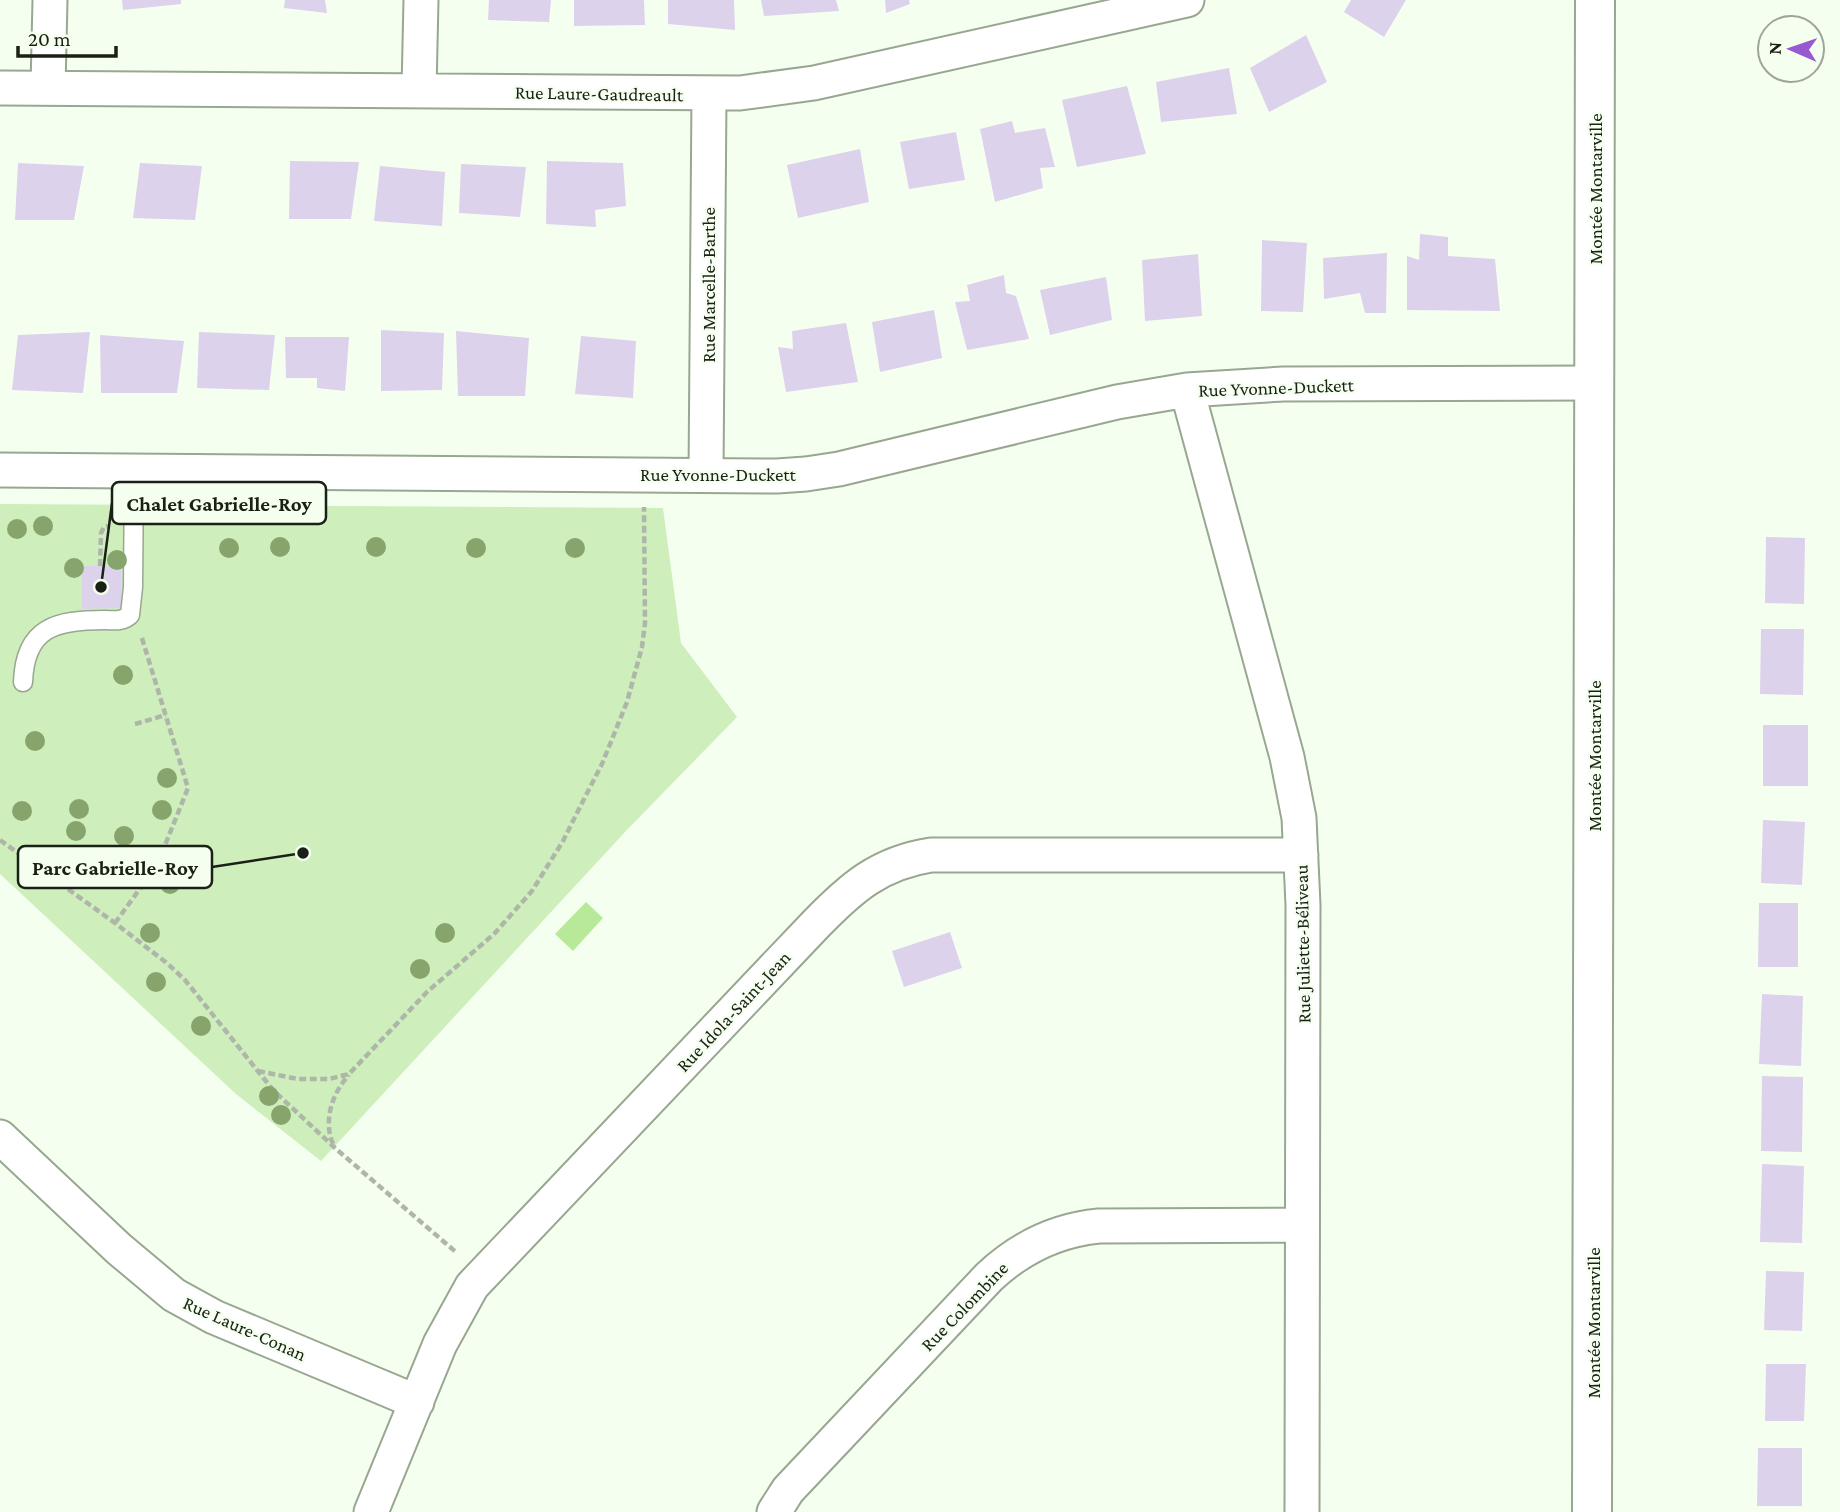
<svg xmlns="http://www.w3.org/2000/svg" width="1840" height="1512" font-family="'Crimson Pro',serif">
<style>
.green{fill:#ceeebb}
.water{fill:#b8e998}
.building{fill:#ddd2ec}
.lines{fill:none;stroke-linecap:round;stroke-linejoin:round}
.service-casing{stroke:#98a790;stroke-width:21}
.minor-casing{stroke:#98a790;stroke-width:37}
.tertiary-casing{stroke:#98a790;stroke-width:42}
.path{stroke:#aeb6a9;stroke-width:4.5;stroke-dasharray:7 3.5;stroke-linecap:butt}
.service{stroke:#fff;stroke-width:18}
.minor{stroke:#fff;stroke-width:33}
.tertiary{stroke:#fff;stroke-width:38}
.tree{fill:#88a46d}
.labels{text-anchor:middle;stroke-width:5;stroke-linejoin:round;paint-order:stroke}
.street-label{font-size:19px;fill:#1b2017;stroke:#f5fff0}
.leader{fill:none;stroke:#1b2017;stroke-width:2.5}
.callout-dot{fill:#1b2017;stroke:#f5fff0;stroke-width:2.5}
.callout{fill:#f5fff0;stroke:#1b2017;stroke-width:2.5}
.callout-label{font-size:21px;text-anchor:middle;font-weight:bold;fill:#1b2017}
</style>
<rect width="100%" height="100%" fill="#f5fff0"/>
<path class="green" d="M 0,504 L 663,508 L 681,643 L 737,717 L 625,832 L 321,1161 L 236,1094 L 0,874 Z"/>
<path class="water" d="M 586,902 L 603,918 L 573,951 L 555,934 Z"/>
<path class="building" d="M 122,0 L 181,0 L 181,4 L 123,10 Z
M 285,0 L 325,0 L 327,13 L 284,8 Z
M 489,0 L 551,0 L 549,22 L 488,20 Z
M 574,0 L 644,0 L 645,25 L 574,26 Z
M 668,0 L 734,0 L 735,30 L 668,24 Z
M 761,0 L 836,0 L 839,11 L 764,16 Z
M 885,0 L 909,0 L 910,4 L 886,13 Z
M 1351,0 L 1406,0 L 1384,37 L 1344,12 Z
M 1306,35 L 1327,82 L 1269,112 L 1250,68 Z
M 1229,68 L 1237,114 L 1161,122 L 1156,82 Z
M 1127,86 L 1146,154 L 1077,167 L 1062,100 Z
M 1012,121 L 1015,133 L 1045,128 L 1055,167 L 1040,168 L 1043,188 L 995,202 L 980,129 Z
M 956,132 L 965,180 L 909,189 L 900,142 Z
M 860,149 L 869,202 L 798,218 L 787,165 Z
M 290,161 L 359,162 L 351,219 L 289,219 Z
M 547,161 L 623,163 L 626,206 L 595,210 L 596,227 L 546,224 Z
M 18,163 L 84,166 L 74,220 L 15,220 Z
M 140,163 L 202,166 L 195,220 L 133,218 Z
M 461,164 L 526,167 L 520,217 L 459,213 Z
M 380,166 L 445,172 L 442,226 L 374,221 Z
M 1420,234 L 1448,237 L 1448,256 L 1495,259 L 1500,311 L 1407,310 L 1407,256 L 1419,260 Z
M 1262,240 L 1307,243 L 1303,312 L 1261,311 Z
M 1387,253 L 1386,313 L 1365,313 L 1360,293 L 1324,299 L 1323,258 Z
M 1198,254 L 1202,316 L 1145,321 L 1142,260 Z
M 1004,275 L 1006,293 L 1016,296 L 1029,339 L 967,350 L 955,302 L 970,301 L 967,285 Z
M 1106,277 L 1112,320 L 1050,335 L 1040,290 Z
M 934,310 L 942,358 L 880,372 L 872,322 Z
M 846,323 L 858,382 L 786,392 L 778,347 L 793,349 L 792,331 Z
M 381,330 L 444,333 L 442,390 L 381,391 Z
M 456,331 L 529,338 L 525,396 L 458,396 Z
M 90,332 L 83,393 L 12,390 L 18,335 Z
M 199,332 L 275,335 L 269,390 L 197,388 Z
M 100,335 L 184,341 L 177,393 L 101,393 Z
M 581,336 L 636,341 L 633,398 L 575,394 Z
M 285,337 L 349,337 L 345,391 L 317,388 L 317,378 L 286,378 Z
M 1766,537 L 1805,538 L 1804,604 L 1765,603 Z
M 82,566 L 121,566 L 121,608 L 82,609 Z
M 1761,629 L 1804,629 L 1803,695 L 1760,694 Z
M 1763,725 L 1808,725 L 1808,786 L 1763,786 Z
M 1763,820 L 1805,822 L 1802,885 L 1761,883 Z
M 1759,903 L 1798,903 L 1798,967 L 1758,967 Z
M 950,932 L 962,968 L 904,987 L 892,951 Z
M 1762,994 L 1803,996 L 1801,1066 L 1759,1064 Z
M 1762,1076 L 1803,1077 L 1802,1152 L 1761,1151 Z
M 1762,1164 L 1804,1166 L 1802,1243 L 1760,1242 Z
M 1766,1271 L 1804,1272 L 1802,1331 L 1764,1330 Z
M 1766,1364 L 1806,1364 L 1804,1421 L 1765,1421 Z
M 1758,1448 L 1802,1448 L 1802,1506 L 1757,1506 Z"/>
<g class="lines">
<g class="service-casing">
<path id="service" d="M 23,682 C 25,627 56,620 105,620 C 114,620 122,622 130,615 L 133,587 L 134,471"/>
</g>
<g class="minor-casing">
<path id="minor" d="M 0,88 L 740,93 L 814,83 L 1187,0
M 48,88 L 50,0
M 419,90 L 421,0
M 1187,390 L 1287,757 L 1299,818 L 1303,905 L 1302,1512
M 0,470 L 777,476 L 806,474 L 839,469 L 1117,402 L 1187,390 L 1283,384 L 1595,383
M 706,475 L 709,95
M 0,1137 L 119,1249 L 174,1295 L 214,1317 L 417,1402
M 371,1512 L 440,1344 L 472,1286 L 816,924 C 851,888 879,863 931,855 L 1301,855
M 774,1512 L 788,1490 L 989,1277 C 1020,1248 1057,1230 1099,1226 L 1302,1225"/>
</g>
<g class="tertiary-casing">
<path id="tertiary" d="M 1592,1512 L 1595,0"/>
</g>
<path class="path" d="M 100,566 L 101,533 L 104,527 L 108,526
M 135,724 L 166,715
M 0,840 L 115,923 L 168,964 L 185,980 L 273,1090 L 335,1148 L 457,1253
M 115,923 L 157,865 L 188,788 L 141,635
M 258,1071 L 298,1079 L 329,1079 L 349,1074 L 427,992 L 494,934 L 532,891 L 563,841 L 584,799 L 602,764 L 627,702 L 642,647 L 645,623 L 644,507
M 333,1144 C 323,1121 332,1093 349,1075"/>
<use href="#service" class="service"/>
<use href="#minor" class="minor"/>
<use href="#tertiary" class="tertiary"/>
</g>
<g class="tree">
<circle cx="43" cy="526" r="10"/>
<circle cx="17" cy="529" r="10"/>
<circle cx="280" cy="547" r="10"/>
<circle cx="376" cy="547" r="10"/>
<circle cx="229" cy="548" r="10"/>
<circle cx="476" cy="548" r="10"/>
<circle cx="575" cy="548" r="10"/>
<circle cx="117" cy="560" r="10"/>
<circle cx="74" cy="568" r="10"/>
<circle cx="123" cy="675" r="10"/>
<circle cx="35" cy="741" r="10"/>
<circle cx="167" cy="778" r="10"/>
<circle cx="79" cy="809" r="10"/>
<circle cx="162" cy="810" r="10"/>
<circle cx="22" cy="811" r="10"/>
<circle cx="76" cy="831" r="10"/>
<circle cx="124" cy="836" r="10"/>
<circle cx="170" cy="884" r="10"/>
<circle cx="150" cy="933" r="10"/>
<circle cx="445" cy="933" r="10"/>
<circle cx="420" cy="969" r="10"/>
<circle cx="156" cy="982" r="10"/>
<circle cx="201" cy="1026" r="10"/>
<circle cx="269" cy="1096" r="10"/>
<circle cx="281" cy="1115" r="10"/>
</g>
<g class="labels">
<g class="street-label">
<text transform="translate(599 93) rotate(1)" y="7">Rue Laure-Gaudreault</text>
<text transform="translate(1595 189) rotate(-90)" y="7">Montée Montarville</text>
<text transform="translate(708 285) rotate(-90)" y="7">Rue Marcelle-Barthe</text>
<text transform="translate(1276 387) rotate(-2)" y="7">Rue Yvonne-Duckett</text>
<text x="718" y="481">Rue Yvonne-Duckett</text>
<text transform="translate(1594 756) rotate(-90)" y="7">Montée Montarville</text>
<text transform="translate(1302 944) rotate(-91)" y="7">Rue Juliette-Béliveau</text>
<text transform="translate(733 1011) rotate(-47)" y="7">Rue Idola-Saint-Jean</text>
<text transform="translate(964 1306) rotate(-46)" y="7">Rue Colombine</text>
<text transform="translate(1593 1323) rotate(-90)" y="7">Montée Montarville</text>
<text transform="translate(245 1328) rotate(24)" y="7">Rue Laure-Conan</text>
</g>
</g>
<path class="leader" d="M101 587L112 503M303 853L212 867"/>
<g class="callout-dot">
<circle cx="101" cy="587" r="7"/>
<circle cx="303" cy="853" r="7"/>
</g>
<g class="callout">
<rect x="112" y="482" width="214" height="42" rx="7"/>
<rect x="18" y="846" width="194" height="42" rx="7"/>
</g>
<g class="callout-label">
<text x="219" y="511">Chalet Gabrielle-Roy</text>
<text x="115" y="875">Parc Gabrielle-Roy</text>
</g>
<g transform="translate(1791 49) rotate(272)"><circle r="33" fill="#f5fff0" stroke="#9ea699" stroke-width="2"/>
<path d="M0-5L12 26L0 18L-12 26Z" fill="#975ad1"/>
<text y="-10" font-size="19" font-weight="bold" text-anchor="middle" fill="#1b2017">N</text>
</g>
<path d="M18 46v10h98v-10" fill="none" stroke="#1b2017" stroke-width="3.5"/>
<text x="28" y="46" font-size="21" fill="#1b2017" stroke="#f5fff0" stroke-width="5" paint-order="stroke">20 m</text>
</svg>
